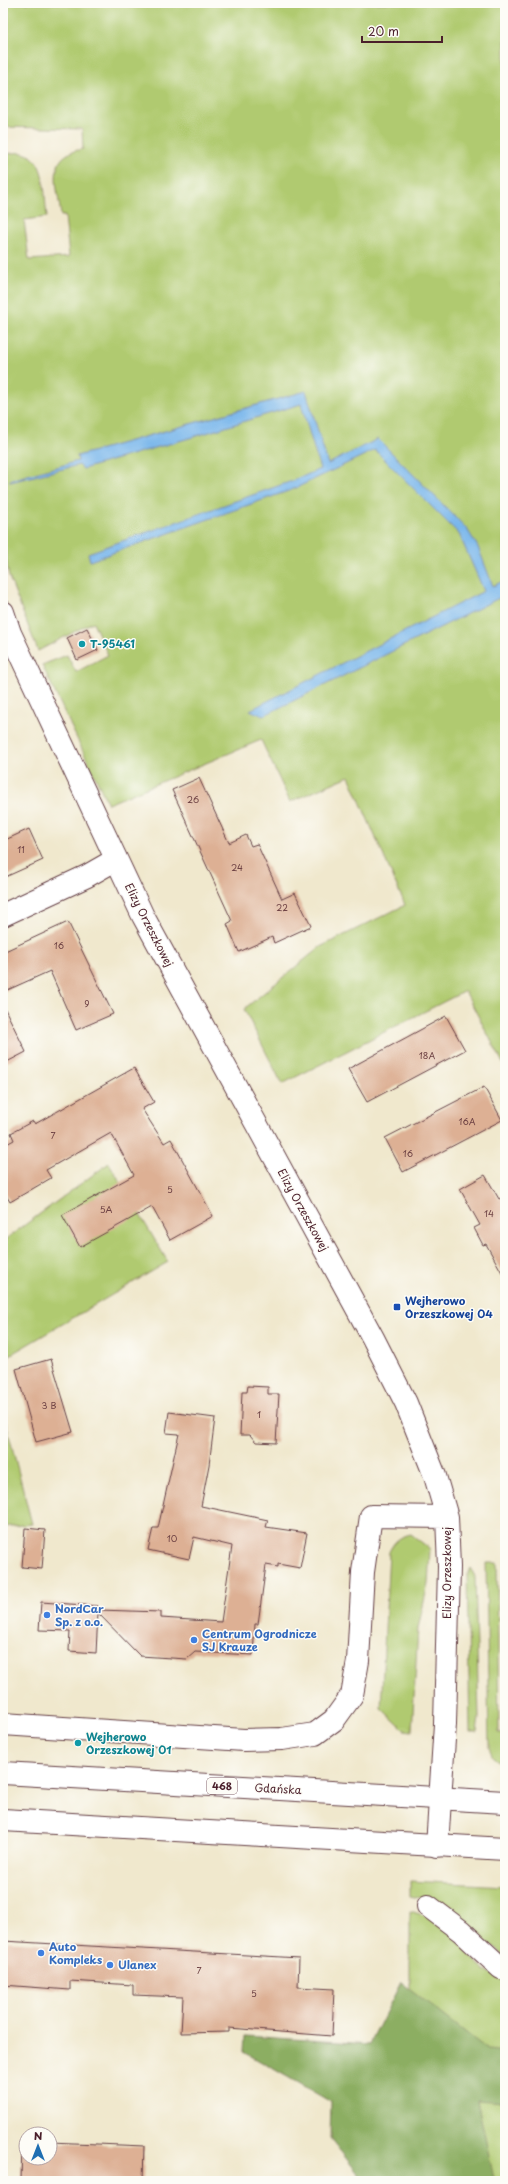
<svg xmlns="http://www.w3.org/2000/svg" width="508" height="2184" font-family="'Playpen Sans',sans-serif">
<style>
.green{fill:#b0ca70;stroke:#7d744e}
.forest{fill:#8cae62;stroke:#6b6646}
.water{fill:#78b6eb;stroke:#616a8b}
.building{fill:#ddb094}
.lines{fill:none;stroke-linecap:round;stroke-linejoin:round}
.minor-casing{stroke:#633d43;stroke-width:24}
.major-casing{stroke:#633d43;stroke-width:24}
.minor{stroke:#fff;stroke-width:22}
.major{stroke:#fff;stroke-width:22}
.culture-dot{fill:#0f9aa8;stroke:#fdfcf7;stroke-width:1.5}
.transit-dot{fill:#1a4fb4;stroke:#fdfcf7;stroke-width:1.5}
.shop-dot{fill:#3f7fe0;stroke:#fdfcf7;stroke-width:1.5}
.labels{text-anchor:middle;stroke-width:3;stroke-linejoin:round;paint-order:stroke}
.number-label{font-size:9px;fill:#6f4345}
.shield{fill:#fdfcf7;stroke:#806168;stroke-width:1}
.shield-label{font-size:10px;font-weight:bold;fill:#4a1f2b}
.culture-label{font-size:11px;font-weight:bold;fill:#0d838f;stroke:#fdfcf7;text-anchor:start}
.street-label{font-size:11px;fill:#4a1f2b;stroke:#fdfcf7}
.transit-label{font-size:11px;font-weight:bold;fill:#164399;stroke:#fdfcf7;text-anchor:start}
.shop-label{font-size:11px;font-weight:bold;fill:#366cbe;stroke:#fdfcf7;text-anchor:start}
</style>
<rect width="100%" height="100%" fill="#fdfcf7"/>
<filter id="ink" filterUnits="userSpaceOnUse"><feTurbulence type="fractalNoise" baseFrequency=".025" numOctaves="2"/><feDisplacementMap in="SourceGraphic" scale="8" xChannelSelector="R" yChannelSelector="G"/><feConvolveMatrix kernelMatrix="1 2 1 2 8 2 1 2 1" color-interpolation-filters="sRGB"/></filter>
<filter id="wash" filterUnits="userSpaceOnUse"><feTurbulence type="fractalNoise" baseFrequency=".012" numOctaves="4" result="noise"/><feDisplacementMap in="SourceGraphic" scale="16" xChannelSelector="R" yChannelSelector="G"/><feGaussianBlur stdDeviation="0.9" result="paint"/><feColorMatrix in="noise" values="0 0 0 0 0 0 0 0 0 0 0 0 0 0 0 0 0 1.4 0 .05"/><feComposite in="paint" operator="in"/></filter>
<g filter="url(#wash)">
<rect width="100%" height="100%" fill="#f0e8cd"/>
<path class="green" d="M 3,3 L 505,3 L 505,282 L 502,283 L 505,304 L 505,1067 L 465,991 L 282,1084 L 244,1009 L 320,947 L 405,905 L 349,776 L 290,802 L 261,740 L 108,804 L 42,665 L 67,655 L 76,672 L 108,655 L 93,622 L 38,651 L 9,577 L 3,540 L 3,155 C 48,142 43,186 47,217 L 24,220 L 29,260 L 69,257 L 65,216 L 61,216 C 58,187 44,155 83,149 L 82,129 L 3,127 Z
M 109,1163 L 168,1262 L 3,1359 L 3,1241 Z
M 3,1412 L 32,1524 L 3,1527 Z
M 411,1534 L 430,1549 L 428,1584 L 418,1628 L 412,1731 L 404,1730 L 381,1708 L 389,1552 C 394,1541 399,1537 411,1534 Z
M 486,1563 L 497,1563 L 499,1733 L 505,1733 L 505,1766 L 493,1757 L 489,1748 Z
M 470,1568 L 475,1576 L 479,1718 L 477,1732 L 470,1732 L 467,1575 Z
M 410,1881 L 505,1886 L 505,1956 L 434,1901 L 410,1896 Z
M 410,1911 L 436,1919 L 450,1930 L 484,1971 L 505,1977 L 505,2181 L 450,2181 L 410,2064 Z"/>
<path class="forest" d="M 401,1982 L 488,2050 L 505,2052 L 505,2102 L 477,2100 L 494,2179 L 492,2181 L 364,2181 L 330,2138 L 331,2102 L 244,2052 L 245,2036 L 370,2044 Z"/>
<path class="water" d="M 306,391 L 328,464 L 378,439 L 467,529 L 478,547 L 493,586 L 505,580 L 505,595 L 263,716 L 250,710 L 484,591 L 459,534 L 375,450 L 294,489 L 90,561 L 88,553 L 295,480 L 320,469 L 301,404 L 193,437 L 83,469 L 79,465 L 10,482 L 10,480 L 78,461 L 77,456 Z"/>
<g id="blocks">
<path class="building" d="M 87,628 L 98,650 L 77,660 L 67,638 Z
M 199,778 L 229,843 L 246,835 L 251,846 L 257,844 L 282,899 L 295,893 L 311,926 L 274,943 L 272,937 L 239,952 L 227,924 L 232,921 L 172,790 Z
M 29,829 L 43,860 L 3,878 L 3,841 Z
M 68,922 L 113,1014 L 76,1030 L 50,971 L 3,992 L 3,952 Z
M 3,1005 L 26,1052 L 3,1064 Z
M 446,1016 L 465,1050 L 367,1102 L 348,1069 Z
M 134,1068 L 154,1102 L 142,1109 L 164,1143 L 171,1139 L 213,1216 L 170,1240 L 152,1207 L 80,1247 L 62,1215 L 134,1175 L 111,1133 L 46,1170 L 51,1178 L 10,1202 L 3,1190 L 3,1146 L 14,1140 L 11,1133 L 33,1121 L 35,1124 Z
M 484,1087 L 502,1120 L 403,1172 L 385,1138 Z
M 485,1175 L 499,1199 L 505,1196 L 505,1278 L 486,1244 L 483,1245 L 474,1228 L 480,1225 L 460,1189 Z
M 51,1359 L 73,1432 L 36,1442 L 16,1369 Z
M 248,1386 L 268,1387 L 268,1394 L 279,1394 L 276,1443 L 256,1442 L 250,1435 L 240,1435 L 242,1392 L 247,1392 Z
M 169,1412 L 215,1418 L 209,1465 L 201,1506 L 268,1520 L 266,1527 L 307,1533 L 300,1568 L 278,1564 L 278,1567 L 266,1565 L 258,1624 L 255,1624 L 253,1655 L 195,1652 L 187,1659 L 140,1656 L 98,1613 L 96,1653 L 69,1651 L 70,1631 L 39,1630 L 41,1602 L 98,1606 L 98,1610 L 161,1612 L 161,1618 L 221,1622 L 232,1546 L 194,1537 L 189,1559 L 148,1550 L 153,1528 L 158,1528 L 179,1434 L 166,1433 Z
M 25,1528 L 45,1530 L 42,1569 L 22,1567 Z
M 3,1941 L 299,1958 L 298,1987 L 334,1989 L 332,2036 L 229,2028 L 229,2032 L 181,2033 L 183,1997 L 133,1995 L 133,1985 L 70,1981 L 70,1990 L 3,1985 Z
M 22,2141 L 26,2141 L 26,2158 L 50,2158 L 50,2142 L 144,2146 L 143,2181 L 21,2181 Z"/>
</g>
</g>
<g filter="url(#ink)">
<use href="#blocks" fill-opacity="0" stroke="#633d43" stroke-width="1"/>
<g class="lines">
<g class="minor-casing">
<path id="minor" d="M 3,612 L 10,633 L 143,916 L 373,1338 L 406,1403 L 435,1476 L 447,1517 L 449,1567 L 445,1724 L 437,1846
M 3,915 L 87,876 L 115,860
M 3,1724 L 244,1740 L 282,1739 L 315,1734 L 334,1720 L 352,1695 L 358,1661 L 363,1572 L 371,1516 L 447,1517
M 428,1906 L 461,1931 L 501,1968 L 505,1969"/>
</g>
<g class="major-casing">
<path id="major" d="M 3,1773 L 505,1802
M 3,1820 L 505,1849"/>
</g>
<use href="#minor" class="minor"/>
<use href="#major" class="major"/>
</g>
</g>
<g class="culture-dot">
<circle cx="82" cy="644" r="4"/>
<circle cx="78" cy="1743" r="4"/>
</g>
<rect class="transit-dot" x="393" y="1303" width="8" height="8" rx="2"/>
<g class="shop-dot">
<circle cx="47" cy="1615" r="4"/>
<circle cx="194" cy="1640" r="4"/>
<circle cx="41" cy="1953" r="4"/>
<circle cx="110" cy="1965" r="4"/>
</g>
<g class="labels">
<g class="number-label">
<text x="193" y="803">26</text>
<text x="21" y="853">11</text>
<text x="237" y="871">24</text>
<text x="282" y="911">22</text>
<text x="59" y="949">16</text>
<text x="87" y="1007">9</text>
<text x="427" y="1059">18A</text>
<text x="467" y="1125">16A</text>
<text x="53" y="1139">7</text>
<text x="408" y="1157">16</text>
<text x="170" y="1193">5</text>
<text x="106" y="1213">5A</text>
<text x="489" y="1217">14</text>
<text x="49" y="1409">3 B</text>
<text x="259" y="1418">1</text>
<text x="172" y="1542">10</text>
<text x="199" y="1974">7</text>
<text x="254" y="1997">5</text>
</g>
<rect class="shield" x="207" y="1778" width="30" height="16" rx="3"/>
<g class="shield-label">
<text x="222" y="1790">468</text>
</g>
<g class="culture-label">
<text x="90" y="648">T-95461</text>
<text x="86" y="1741">Wejherowo<tspan x="86" dy="13">Orzeszkowej 01</tspan></text>
</g>
<g class="street-label">
<text transform="translate(149 925) rotate(63)" y="4">Elizy Orzeszkowej</text>
<text transform="translate(303 1210) rotate(61)" y="4">Elizy Orzeszkowej</text>
<text transform="translate(447 1573) rotate(-90)" y="4">Elizy Orzeszkowej</text>
<text transform="translate(278 1789) rotate(3)" y="4">Gdańska</text>
</g>
<g class="transit-label">
<text x="405" y="1305">Wejherowo<tspan x="405" dy="13">Orzeszkowej 04</tspan></text>
</g>
<g class="shop-label">
<text x="55" y="1613">NordCar<tspan x="55" dy="13">Sp. z o.o.</tspan></text>
<text x="202" y="1638">Centrum Ogrodnicze<tspan x="202" dy="13">SJ Krauze</tspan></text>
<text x="49" y="1951">Auto<tspan x="49" dy="13">Kompleks</tspan></text>
<text x="118" y="1969">Ulanex</text>
</g>
</g>
<rect width="508" height="2184" fill="none" stroke="#fdfcf7" stroke-width="16"/>
<g transform="translate(38 2146)"><circle r="19" fill="#fdfcf7" stroke="#b5a4a5"/>
<path d="M0-3L7 15L0 10L-7 15Z" fill="#1f6fb2"/>
<text y="-6" font-size="11" font-weight="bold" text-anchor="middle" fill="#4a1f2b">N</text>
</g>
<path d="M362 36v6h80v-6" fill="none" stroke="#4a1f2b" stroke-width="2"/>
<text x="368" y="36" font-size="12" fill="#4a1f2b" stroke="#fdfcf7" stroke-width="3" paint-order="stroke">20 m</text>
</svg>
